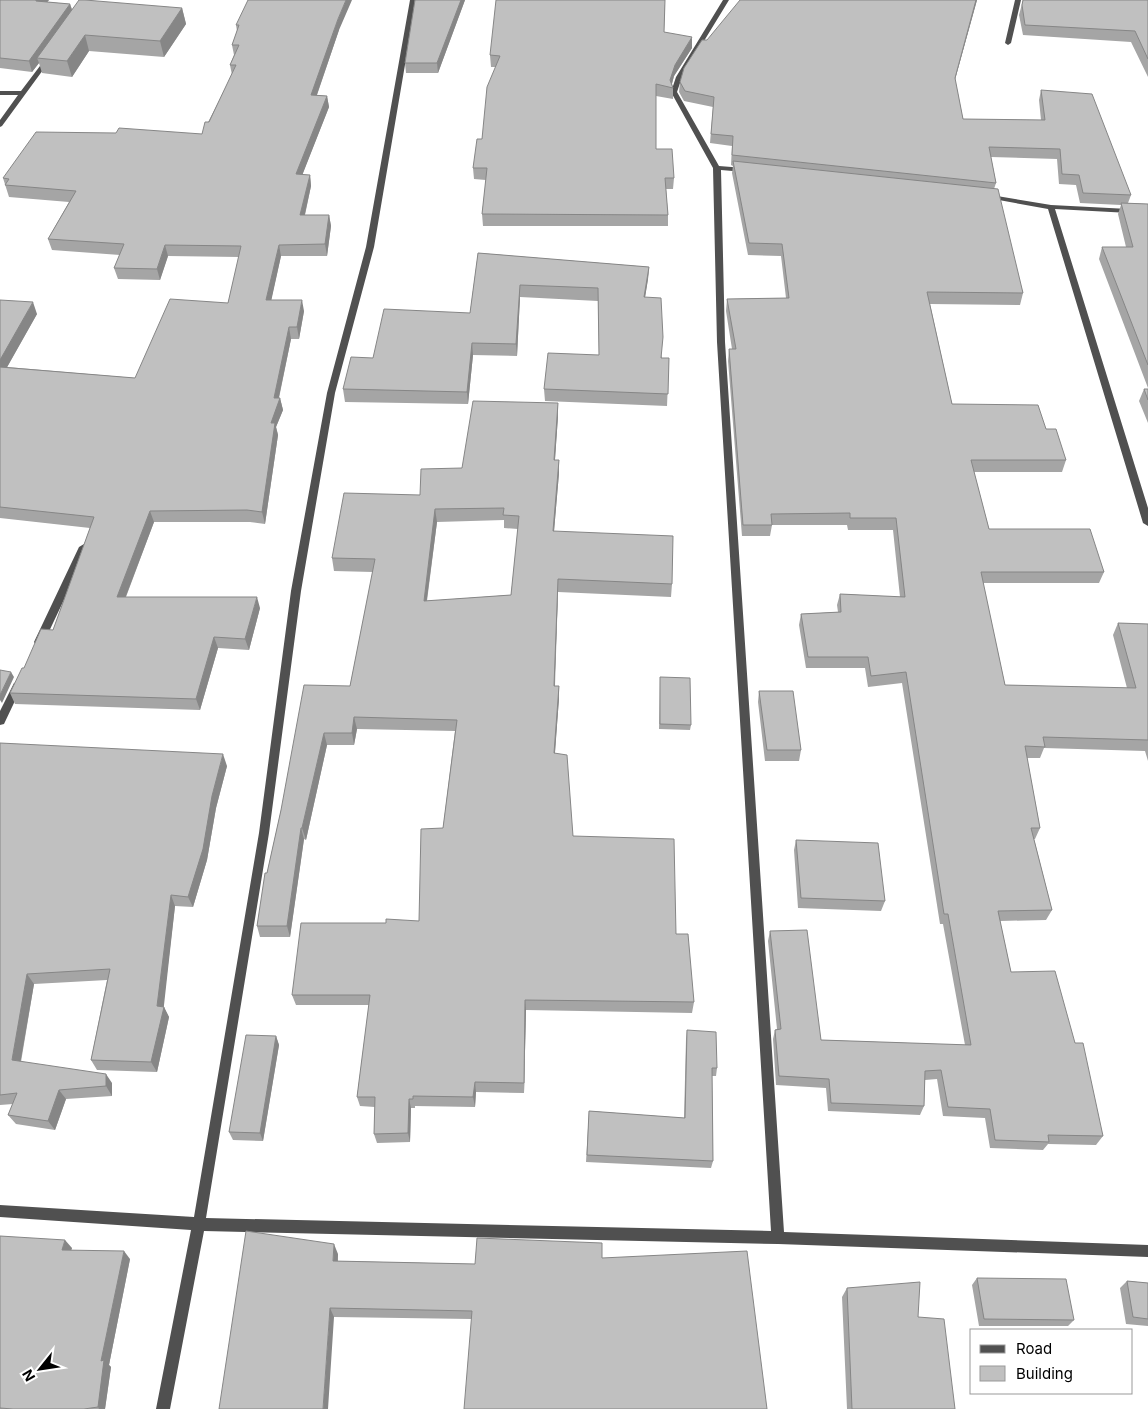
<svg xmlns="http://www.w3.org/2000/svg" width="1148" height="1409" font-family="Inter,sans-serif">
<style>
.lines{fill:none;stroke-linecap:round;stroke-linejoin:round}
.street{fill:#505050;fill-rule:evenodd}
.wall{fill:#a5a5a5;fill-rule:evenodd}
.shaded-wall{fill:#868686}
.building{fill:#c0c0c0;stroke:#868686;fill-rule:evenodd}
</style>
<rect width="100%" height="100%" fill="#fff"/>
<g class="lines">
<path class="street" d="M 410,0 L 416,0 L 374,247 L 335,393 L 301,591 L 269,833 L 206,1218 L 771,1231 L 717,342 L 713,168 L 671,92 L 676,77 L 723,0 L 729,0 L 682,77 L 677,92 L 719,166 L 744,168 L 748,170 L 744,172 L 721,170 L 725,342 L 784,1232 L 1148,1245 L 1148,1257 L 778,1244 L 204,1231 L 170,1409 L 156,1409 L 191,1230 L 0,1217 L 0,1205 L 194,1217 L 259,833 L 291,591 L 327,393 L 366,247 Z
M 1015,0 L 1021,0 L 1011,43 L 1008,45 L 1005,43 Z
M 46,58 L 51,59 L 2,126 L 0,127 L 0,120 L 18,95 L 0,95 L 0,91 L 21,91 Z
M 985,194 L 1051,205 L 1148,210 L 1148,214 L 1055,209 L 1148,508 L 1148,526 L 1143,523 L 1048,209 L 988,198 L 985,198 Z
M 84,544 L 89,547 L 44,642 L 42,645 L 36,645 L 34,642 L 79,547 Z
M 17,682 L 20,683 L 22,686 L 4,724 L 0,725 L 0,711 L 14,683 Z"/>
</g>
<path class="wall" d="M 0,0 L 49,0 L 47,2 L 70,4 L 72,9 L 182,8 L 186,24 L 164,57 L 89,51 L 72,77 L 42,73 L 39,63 L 32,72 L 0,68 Z
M 415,0 L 465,0 L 438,73 L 406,73 L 405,63 Z
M 977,0 L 955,79 L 963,119 L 1041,120 L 1039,100 L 1041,90 L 1131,195 L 1128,203 L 1148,204 L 1148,388 L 1099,259 L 1102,247 L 1126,247 L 1118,214 L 1121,205 L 1080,203 L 1076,185 L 1059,184 L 1057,159 L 991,157 L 996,183 L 994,189 L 1023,293 L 1020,305 L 930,304 L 952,404 L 1046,429 L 1066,460 L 1062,472 L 974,472 L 989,529 L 1104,572 L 1099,583 L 983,583 L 1005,685 L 1127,688 L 1113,635 L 1118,623 L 1148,624 L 1148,761 L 1145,751 L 1044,748 L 1040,758 L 1027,758 L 1040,828 L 1035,839 L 1034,839 L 1052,910 L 1046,920 L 1000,921 L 1011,972 L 1075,1043 L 1103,1136 L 1096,1145 L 1048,1144 L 1043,1150 L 990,1148 L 985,1118 L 943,1116 L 937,1079 L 925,1080 L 924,1106 L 920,1115 L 828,1111 L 826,1088 L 776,1085 L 773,1039 L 775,1030 L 777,1029 L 768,941 L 770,931 L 821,1040 L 965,1045 L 943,924 L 940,924 L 902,683 L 868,687 L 865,668 L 806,668 L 799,625 L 801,614 L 838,612 L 837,605 L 840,594 L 900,597 L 893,530 L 848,530 L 847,525 L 772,525 L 770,536 L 742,536 L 728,361 L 729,349 L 732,349 L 726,311 L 727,299 L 786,298 L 781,256 L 748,255 L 732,173 L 733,166 L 731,165 L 732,146 L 710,143 L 713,107 L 684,101 L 679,92 L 680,82 L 707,40 Z
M 1022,0 L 1148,0 L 1148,77 L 1131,42 L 1023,35 L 1019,15 L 1023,0 Z
M 665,5 L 664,32 L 692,48 L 674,76 L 672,84 L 673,88 L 673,99 L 656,96 L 656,149 L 674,178 L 673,189 L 666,189 L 668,215 L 668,226 L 483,226 L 482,214 L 486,180 L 474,179 L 473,168 L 482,139 L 496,67 L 491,67 L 490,55 Z
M 236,25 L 339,30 L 317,95 L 327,96 L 329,107 L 302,175 L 310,175 L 311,186 L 305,215 L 329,215 L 331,226 L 327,256 L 281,256 L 271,300 L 304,311 L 299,339 L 291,339 L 279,398 L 280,398 L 283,410 L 276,427 L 278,435 L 265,524 L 250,522 L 154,522 L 126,597 L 260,608 L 249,650 L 218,648 L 200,710 L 15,704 L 10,693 L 24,668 L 53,630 L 90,528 L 0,518 L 0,300 L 37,314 L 7,367 L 135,378 L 228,303 L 239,257 L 168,256 L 160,280 L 118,279 L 114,268 L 120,255 L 52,250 L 48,239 L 69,202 L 9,197 L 3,178 L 202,134 L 232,75 L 230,65 L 234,55 L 232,45 L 237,31 Z
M 478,253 L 649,267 L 648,279 L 645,297 L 662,358 L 669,358 L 667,406 L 545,401 L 544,389 L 599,355 L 598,301 L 520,297 L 517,356 L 473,355 L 468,404 L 345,402 L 343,389 L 373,358 L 470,313 Z
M 1144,389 L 1148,389 L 1148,423 L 1139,401 Z
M 558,403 L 558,416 L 555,460 L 559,460 L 559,473 L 554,531 L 672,584 L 671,597 L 558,592 L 555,686 L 559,686 L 559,698 L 555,753 L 573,836 L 676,934 L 694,1002 L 692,1013 L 526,1010 L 524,1093 L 476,1092 L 475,1107 L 415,1106 L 415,1108 L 411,1108 L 410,1142 L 377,1143 L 374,1134 L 375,1107 L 360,1106 L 357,1097 L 369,1005 L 296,1005 L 292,995 L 386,923 L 419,921 L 443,828 L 455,731 L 357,729 L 354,745 L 327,745 L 306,840 L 304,839 L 290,937 L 260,937 L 257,926 L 267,873 L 281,810 L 350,686 L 373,572 L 334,571 L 332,558 L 420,495 L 462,468 ZM 504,520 L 504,528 L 518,529 L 511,595 L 427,601 L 437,522 Z
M 660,677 L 691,725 L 690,730 L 659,729 Z
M 759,691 L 801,750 L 799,761 L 765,761 L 758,702 Z
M 0,743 L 227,766 L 216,808 L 207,860 L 193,907 L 175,906 L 163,1007 L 164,1007 L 169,1017 L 157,1072 L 97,1070 L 91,1060 L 107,980 L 34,984 L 21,1062 L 112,1083 L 112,1096 L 66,1099 L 55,1130 L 16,1124 L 8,1115 L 13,1104 L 0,1105 Z
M 796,840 L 885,901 L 881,911 L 798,908 L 794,850 Z
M 687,1030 L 717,1068 L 716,1076 L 712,1076 L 713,1161 L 711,1168 L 586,1162 L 589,1111 L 684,1118 L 686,1039 Z
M 276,1036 L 279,1045 L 263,1141 L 233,1140 L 229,1132 Z
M 0,1236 L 72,1248 L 71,1250 L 130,1259 L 109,1365 L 111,1367 L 105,1409 L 0,1409 Z
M 338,1254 L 338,1261 L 475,1264 L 602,1258 L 471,1319 L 334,1317 L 219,1409 Z
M 977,1278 L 1074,1320 L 1068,1326 L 979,1326 L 972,1285 Z
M 1127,1281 L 1148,1283 L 1148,1326 L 1126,1324 L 1120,1288 Z
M 847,1288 L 955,1409 L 847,1409 L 842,1297 Z"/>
<path class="shaded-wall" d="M 36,0 L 49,0 L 39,11 Z
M 346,0 L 352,0 L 339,30 L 313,106 L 311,95 L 338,19 Z
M 461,0 L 465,0 L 438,73 L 437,63 Z
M 976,0 L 977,0 L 953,87 L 955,78 Z
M 70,4 L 73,14 L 37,58 L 39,63 L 32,72 L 29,61 Z
M 182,8 L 186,24 L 164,57 L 160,41 Z
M 85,35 L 89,51 L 72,77 L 67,61 Z
M 692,37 L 692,48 L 674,76 L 671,87 L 670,80 L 675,65 Z
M 327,96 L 329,107 L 298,186 L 296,174 Z
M 310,175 L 311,186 L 302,227 L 300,215 Z
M 329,215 L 331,226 L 327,256 L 325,244 Z
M 165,245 L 168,256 L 160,280 L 157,269 Z
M 279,245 L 281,256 L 269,311 L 266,300 Z
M 649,267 L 648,279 L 643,310 L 644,297 Z
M 520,285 L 520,297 L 517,356 L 516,344 Z
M 302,300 L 304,311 L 299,339 L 297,327 Z
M 33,302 L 37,314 L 1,378 L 0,376 L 0,360 Z
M 289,327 L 291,339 L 277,406 L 280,398 L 283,410 L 276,427 L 278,435 L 265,524 L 262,512 L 271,423 L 274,398 Z
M 472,343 L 473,355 L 468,404 L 467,392 Z
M 558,403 L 558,416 L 554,473 L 554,460 Z
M 559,460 L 559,473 L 553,543 L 553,531 Z
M 435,509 L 437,522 L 425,613 L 424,601 Z
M 150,511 L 154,522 L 121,609 L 117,597 Z
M 558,579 L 558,592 L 554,698 L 554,686 Z
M 257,597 L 260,608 L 249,650 L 245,639 Z
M 214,637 L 218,648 L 200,710 L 196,699 Z
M 11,672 L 14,677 L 2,703 L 0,700 L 0,695 Z
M 559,686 L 559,698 L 554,765 L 554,753 Z
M 354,717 L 357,729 L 354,745 L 352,733 Z
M 324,733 L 327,745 L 306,840 L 302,828 Z
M 223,754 L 227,766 L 216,808 L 207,860 L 193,907 L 188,897 L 212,796 Z
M 301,828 L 304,839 L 290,937 L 287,926 Z
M 171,895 L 175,906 L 163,1014 L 164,1007 L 169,1017 L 157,1072 L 151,1062 L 157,1006 Z
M 27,974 L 34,984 L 19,1070 L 12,1060 Z
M 525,1000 L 526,1010 L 524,1093 L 524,1083 Z
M 276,1036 L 279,1045 L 263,1141 L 260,1133 Z
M 106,1074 L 112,1083 L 112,1096 L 106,1086 Z
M 475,1082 L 476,1092 L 475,1107 L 473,1097 Z
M 59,1090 L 66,1099 L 55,1130 L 48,1121 Z
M 409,1099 L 411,1108 L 410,1142 L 408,1133 Z
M 65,1240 L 72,1248 L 69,1257 L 62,1250 Z
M 334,1244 L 338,1254 L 337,1270 L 333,1261 Z
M 124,1251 L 130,1259 L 109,1365 L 111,1367 L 105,1409 L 99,1409 L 98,1407 L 101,1361 Z
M 330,1308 L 334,1317 L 328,1409 L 323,1409 Z"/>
<path class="building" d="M 0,0 L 36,0 L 36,1 L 70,4 L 29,61 L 0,58 Z
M 79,0 L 85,0 L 182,8 L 160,41 L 85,35 L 67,61 L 37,58 Z
M 248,0 L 346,0 L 338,19 L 311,95 L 327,96 L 296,174 L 310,175 L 300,215 L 329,215 L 325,244 L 279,245 L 266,300 L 302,300 L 297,327 L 289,327 L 274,398 L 280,398 L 271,423 L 275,423 L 262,512 L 247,510 L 150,511 L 117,597 L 257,597 L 245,639 L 214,637 L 196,699 L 10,693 L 22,668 L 24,668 L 41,629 L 53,630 L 94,517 L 0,507 L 0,367 L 135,378 L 170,299 L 228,303 L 241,246 L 165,245 L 157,269 L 114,268 L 124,244 L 48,239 L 76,191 L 5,185 L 9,179 L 3,178 L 36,132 L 116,133 L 119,128 L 202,134 L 205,122 L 209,122 L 236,65 L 230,65 L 239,45 L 232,45 L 239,25 L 236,25 Z
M 415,0 L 461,0 L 437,63 L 405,63 Z
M 496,0 L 665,0 L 664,32 L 692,37 L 675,65 L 670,80 L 673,88 L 656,84 L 656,149 L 672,149 L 674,178 L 665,178 L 668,215 L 482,214 L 487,168 L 473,168 L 477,139 L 482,139 L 487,87 L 500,56 L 490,55 Z
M 740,0 L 976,0 L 955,78 L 963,119 L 1045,120 L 1041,90 L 1092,94 L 1131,195 L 1083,193 L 1079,175 L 1062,174 L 1060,149 L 989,147 L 996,183 L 732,155 L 733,136 L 711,134 L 714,97 L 685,91 L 680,82 L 684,68 L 702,40 L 707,40 Z
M 1023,0 L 1148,0 L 1148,59 L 1135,31 L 1025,25 L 1022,5 Z
M 733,161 L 998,189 L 1023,293 L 927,292 L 952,404 L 1038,405 L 1046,429 L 1056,429 L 1066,460 L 971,460 L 989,529 L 1090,529 L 1104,572 L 981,572 L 1005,685 L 1136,688 L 1118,623 L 1148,624 L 1148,740 L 1043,737 L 1045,747 L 1025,746 L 1040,828 L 1031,828 L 1052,910 L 998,911 L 1011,972 L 1055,971 L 1075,1043 L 1083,1043 L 1103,1136 L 1048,1135 L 1049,1142 L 995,1140 L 990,1109 L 948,1107 L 941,1070 L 925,1071 L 924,1106 L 831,1103 L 829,1079 L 779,1076 L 775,1030 L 781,1029 L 770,931 L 807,930 L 821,1040 L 971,1045 L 948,914 L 944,914 L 906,672 L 871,676 L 868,657 L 808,657 L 801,614 L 841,612 L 840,594 L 905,597 L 896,518 L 850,518 L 850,513 L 771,514 L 772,525 L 743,525 L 729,349 L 736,349 L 727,299 L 789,298 L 782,244 L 749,243 Z
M 1121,203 L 1148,204 L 1148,365 L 1102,247 L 1133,247 Z
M 478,253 L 649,267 L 644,297 L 661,298 L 663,337 L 661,358 L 669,358 L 668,394 L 544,389 L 548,353 L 599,355 L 598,288 L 520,285 L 516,344 L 472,343 L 467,392 L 343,389 L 351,357 L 373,358 L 384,309 L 470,313 Z
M 0,300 L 33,302 L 0,360 Z
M 1144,389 L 1148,389 L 1148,400 Z
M 473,401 L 558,403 L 554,460 L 559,460 L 553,531 L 673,536 L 672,584 L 558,579 L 554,686 L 559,686 L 554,753 L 567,755 L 573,836 L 674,839 L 676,934 L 688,934 L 694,1002 L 525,1000 L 524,1083 L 475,1082 L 473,1097 L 413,1096 L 413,1099 L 409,1099 L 408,1133 L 374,1134 L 375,1097 L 357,1097 L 370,995 L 292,995 L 301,923 L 386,923 L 386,919 L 419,921 L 421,829 L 443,828 L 457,720 L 354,717 L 352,733 L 324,733 L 302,828 L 301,828 L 287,926 L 257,926 L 265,873 L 267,873 L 281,810 L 304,685 L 350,686 L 375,559 L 332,558 L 344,493 L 420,495 L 421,469 L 462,468 ZM 504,508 L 503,515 L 519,516 L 511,595 L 424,601 L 435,509 Z
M 0,670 L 11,672 L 0,695 Z
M 660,677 L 690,678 L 691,725 L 660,724 Z
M 759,691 L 793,691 L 801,750 L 767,750 Z
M 0,743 L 223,754 L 212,796 L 203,849 L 188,897 L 171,895 L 157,1006 L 164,1007 L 151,1062 L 91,1060 L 110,969 L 27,974 L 12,1060 L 106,1074 L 106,1086 L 59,1090 L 48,1121 L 8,1115 L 17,1093 L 0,1095 Z
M 796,840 L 878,843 L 885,901 L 801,898 Z
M 687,1030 L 716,1032 L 717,1068 L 712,1068 L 713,1161 L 587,1155 L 589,1111 L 685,1118 Z
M 246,1035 L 276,1036 L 260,1133 L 229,1132 Z
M 246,1231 L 334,1244 L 333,1261 L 475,1264 L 477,1238 L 602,1243 L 602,1258 L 747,1251 L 767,1409 L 464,1409 L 472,1311 L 330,1308 L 323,1409 L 219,1409 Z
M 0,1236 L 65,1240 L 62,1250 L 124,1251 L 101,1361 L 104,1360 L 98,1407 L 84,1409 L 13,1409 L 0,1408 Z
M 977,1278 L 1066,1279 L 1074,1320 L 984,1319 Z
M 1127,1281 L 1148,1283 L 1148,1319 L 1133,1317 Z
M 920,1282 L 918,1317 L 944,1319 L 955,1409 L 852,1409 L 847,1288 Z"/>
<rect x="970" y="1329" width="162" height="65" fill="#ffffff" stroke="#999999"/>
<rect x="980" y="1345" width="25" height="8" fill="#505050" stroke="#999999"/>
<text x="1016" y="1354" font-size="15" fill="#000000">Road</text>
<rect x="980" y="1366" width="25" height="15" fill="#c0c0c0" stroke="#999999"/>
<text x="1016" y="1379" font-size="15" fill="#000000">Building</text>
<g transform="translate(40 1369) rotate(240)" stroke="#ffffff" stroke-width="4" paint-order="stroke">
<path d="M0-4L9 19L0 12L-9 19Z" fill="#000000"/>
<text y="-8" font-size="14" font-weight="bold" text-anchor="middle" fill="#000000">N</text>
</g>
</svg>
